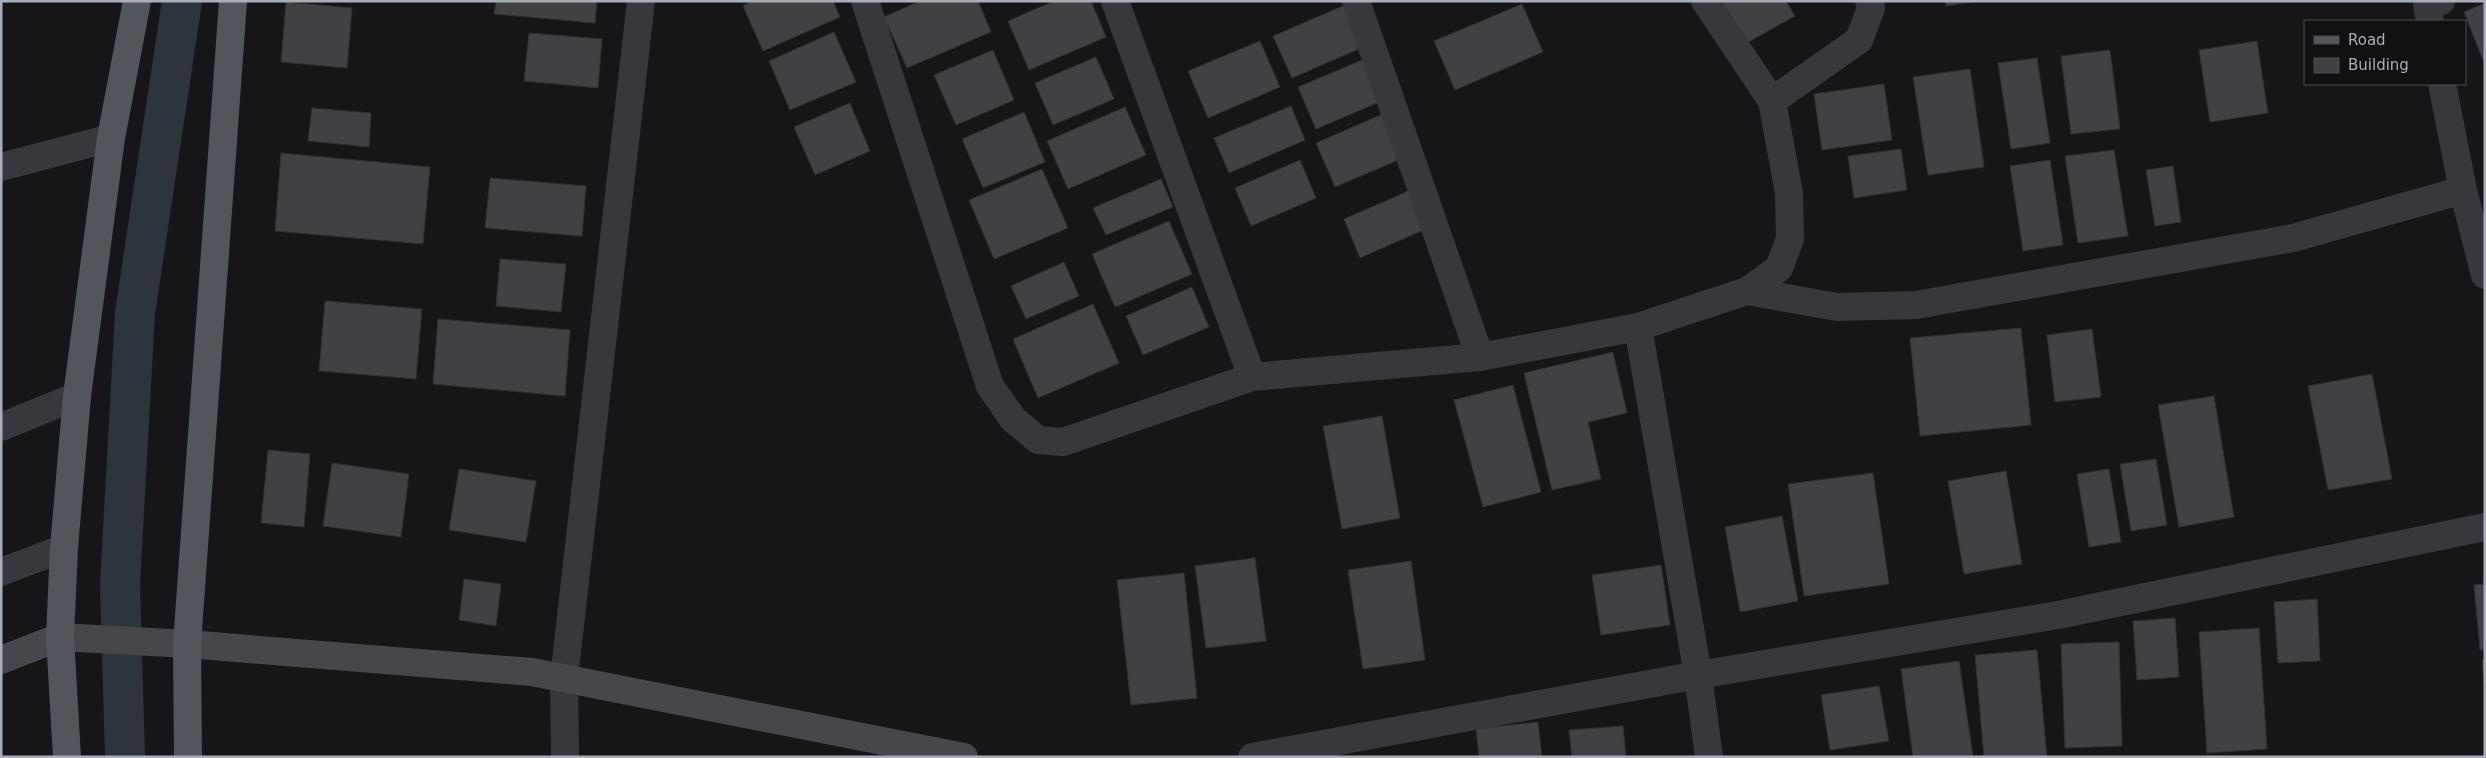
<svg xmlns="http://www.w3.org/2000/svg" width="2486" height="758" font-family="'DejaVu Sans',sans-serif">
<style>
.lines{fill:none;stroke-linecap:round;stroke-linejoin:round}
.canal{stroke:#2c353c;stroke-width:40}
.building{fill:#404145;stroke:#303034}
.street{stroke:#37383d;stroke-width:28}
.secondary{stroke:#45474d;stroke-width:28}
.primary{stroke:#53555c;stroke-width:28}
</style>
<rect width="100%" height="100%" fill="#161618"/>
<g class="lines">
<path class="canal" d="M 125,757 L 120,584 L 135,313 L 182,1"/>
</g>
<path class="building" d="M 496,1 L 597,1 L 595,23 L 494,14 Z
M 753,1 L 833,1 L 840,17 L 763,51 L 743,6 Z
M 920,1 L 978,1 L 991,32 L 907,68 L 884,17 Z
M 1054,1 L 1091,1 L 1106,37 L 1029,70 L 1008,21 Z
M 1717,1 L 1786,1 L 1795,16 L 1743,45 Z
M 1946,1 L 1977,1 L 1946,6 Z
M 286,2 L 352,8 L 347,68 L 281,62 Z
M 2485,3 L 2485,65 L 2464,12 Z
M 1522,4 L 1543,52 L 1455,90 L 1434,41 Z
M 1343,6 L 1361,48 L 1292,78 L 1273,36 Z
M 834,32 L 856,82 L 790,110 L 769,61 Z
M 529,33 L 602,39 L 598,88 L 524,81 Z
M 1260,41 L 1280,87 L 1208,118 L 1188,71 Z
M 2257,41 L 2268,113 L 2210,122 L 2199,50 Z
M 993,50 L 1014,100 L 956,125 L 934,75 Z
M 2110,50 L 2120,129 L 2071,134 L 2061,56 Z
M 1096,57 L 1114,99 L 1053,125 L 1035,83 Z
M 1367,58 L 1384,100 L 1316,129 L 1298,87 Z
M 2037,58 L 2050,143 L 2011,149 L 1998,63 Z
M 1970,69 L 1984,167 L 1928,175 L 1913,77 Z
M 1884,84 L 1892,140 L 1822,150 L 1814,94 Z
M 850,103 L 870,151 L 815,175 L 794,127 Z
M 1291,106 L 1305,140 L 1229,173 L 1214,138 Z
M 1125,107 L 1146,155 L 1068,189 L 1047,141 Z
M 312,108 L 371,113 L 369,147 L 308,141 Z
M 1024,112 L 1045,162 L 983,188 L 962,139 Z
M 1385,113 L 1405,157 L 1335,187 L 1316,143 Z
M 1901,149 L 1907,190 L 1854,198 L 1848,156 Z
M 2114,150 L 2128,236 L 2078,243 L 2065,156 Z
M 281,153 L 430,167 L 423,244 L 275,231 Z
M 1300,160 L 1316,198 L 1251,226 L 1235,188 Z
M 2050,160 L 2063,245 L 2023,251 L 2010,166 Z
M 2173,166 L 2181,222 L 2155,226 L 2146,170 Z
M 1042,169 L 1068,228 L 994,259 L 969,200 Z
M 490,178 L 586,186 L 582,236 L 485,228 Z
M 1161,179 L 1173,207 L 1106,235 L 1093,208 Z
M 1413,189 L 1430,227 L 1360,258 L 1344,219 Z
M 1169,221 L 1192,274 L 1115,307 L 1092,254 Z
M 500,259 L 566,264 L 561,312 L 496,306 Z
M 1064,262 L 1079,296 L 1026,319 L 1011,286 Z
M 1192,287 L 1209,327 L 1143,355 L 1126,316 Z
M 325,301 L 422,309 L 416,379 L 319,371 Z
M 1093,304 L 1119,363 L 1038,398 L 1013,339 Z
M 438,319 L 570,330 L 565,396 L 433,384 Z
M 2021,328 L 2031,425 L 1920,436 L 1910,338 Z
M 2092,329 L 2101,397 L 2055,402 L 2047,335 Z
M 1613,352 L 1627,413 L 1588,422 L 1601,479 L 1552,490 L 1524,373 Z
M 2372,374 L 2392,479 L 2328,490 L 2308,386 Z
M 1513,385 L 1541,492 L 1483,507 L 1454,400 Z
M 2214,396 L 2234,517 L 2179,527 L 2158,405 Z
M 1382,416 L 1400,518 L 1342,529 L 1323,426 Z
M 268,450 L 310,454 L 304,527 L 261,523 Z
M 2156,459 L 2167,525 L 2131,531 L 2120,464 Z
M 332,463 L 409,474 L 401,537 L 323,526 Z
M 459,469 L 536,481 L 526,542 L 449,530 Z
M 2109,469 L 2121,542 L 2089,547 L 2077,474 Z
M 2006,471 L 2022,564 L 1964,574 L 1948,481 Z
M 1873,473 L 1889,584 L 1804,596 L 1788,484 Z
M 1782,516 L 1798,601 L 1740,612 L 1725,527 Z
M 1255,558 L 1266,641 L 1206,648 L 1195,566 Z
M 1411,561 L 1425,660 L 1363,669 L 1348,570 Z
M 1661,565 L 1670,625 L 1601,635 L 1592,575 Z
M 1184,573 L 1197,698 L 1131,705 L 1117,580 Z
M 464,579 L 501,584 L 496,626 L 459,620 Z
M 2485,584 L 2485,649 L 2480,650 L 2474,585 Z
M 2317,599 L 2320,661 L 2278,663 L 2274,602 Z
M 2175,618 L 2179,677 L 2137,680 L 2133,621 Z
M 2259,628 L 2267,749 L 2207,753 L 2199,632 Z
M 2119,642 L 2122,746 L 2065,748 L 2061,644 Z
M 2037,650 L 2047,757 L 1984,757 L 1975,655 Z
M 2482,660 L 2485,660 L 2485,694 Z
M 1959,661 L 1973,757 L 1913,757 L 1901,669 Z
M 1879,686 L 1889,741 L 1830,750 L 1821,695 Z
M 1538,722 L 1542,757 L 1479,757 L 1476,729 Z
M 1623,726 L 1626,757 L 1572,757 L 1569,730 Z"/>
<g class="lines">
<path class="street" d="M 865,1 L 990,386 L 1013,419 L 1038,440 L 1063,442 L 1252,377 L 1480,357 L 1638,327
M 1115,1 L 1252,377
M 1356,1 L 1480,357
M 1705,1 L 1772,101
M 2430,21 L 2427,5 L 2441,1
M 2442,84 L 2463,190 L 2485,275
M 1,167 L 111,138
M 1747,291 L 1837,307 L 1916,305 L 2293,238 L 2463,190
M 1,427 L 77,396
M 1,572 L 64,548
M 565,757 L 564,678 L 641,1
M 1252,757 L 1698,675 L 1638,327 L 1747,291 L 1779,268 L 1790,239 L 1789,193 L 1772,101 L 1859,40 L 1871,8 L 1869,1
M 1709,757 L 1698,675 L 2058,615 L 2485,527"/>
<path class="secondary" d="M 1,660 L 60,637 L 187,644 L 532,672 L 964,757"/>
<path class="primary" d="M 67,757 L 60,637 L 64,548 L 77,396 L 111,138 L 137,1
M 188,757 L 187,644 L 233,1"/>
</g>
<rect width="2486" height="758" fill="none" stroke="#a8adb8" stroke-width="5"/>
<rect x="2304" y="20" width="162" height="65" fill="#111113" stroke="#4d4f55"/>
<rect x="2314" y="36" width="25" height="8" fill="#53555c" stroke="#4d4f55"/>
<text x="2348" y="45" font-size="15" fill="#a8adb8">Road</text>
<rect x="2314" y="58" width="25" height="15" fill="#404145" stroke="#4d4f55"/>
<text x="2348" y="70" font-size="15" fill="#a8adb8">Building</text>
</svg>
